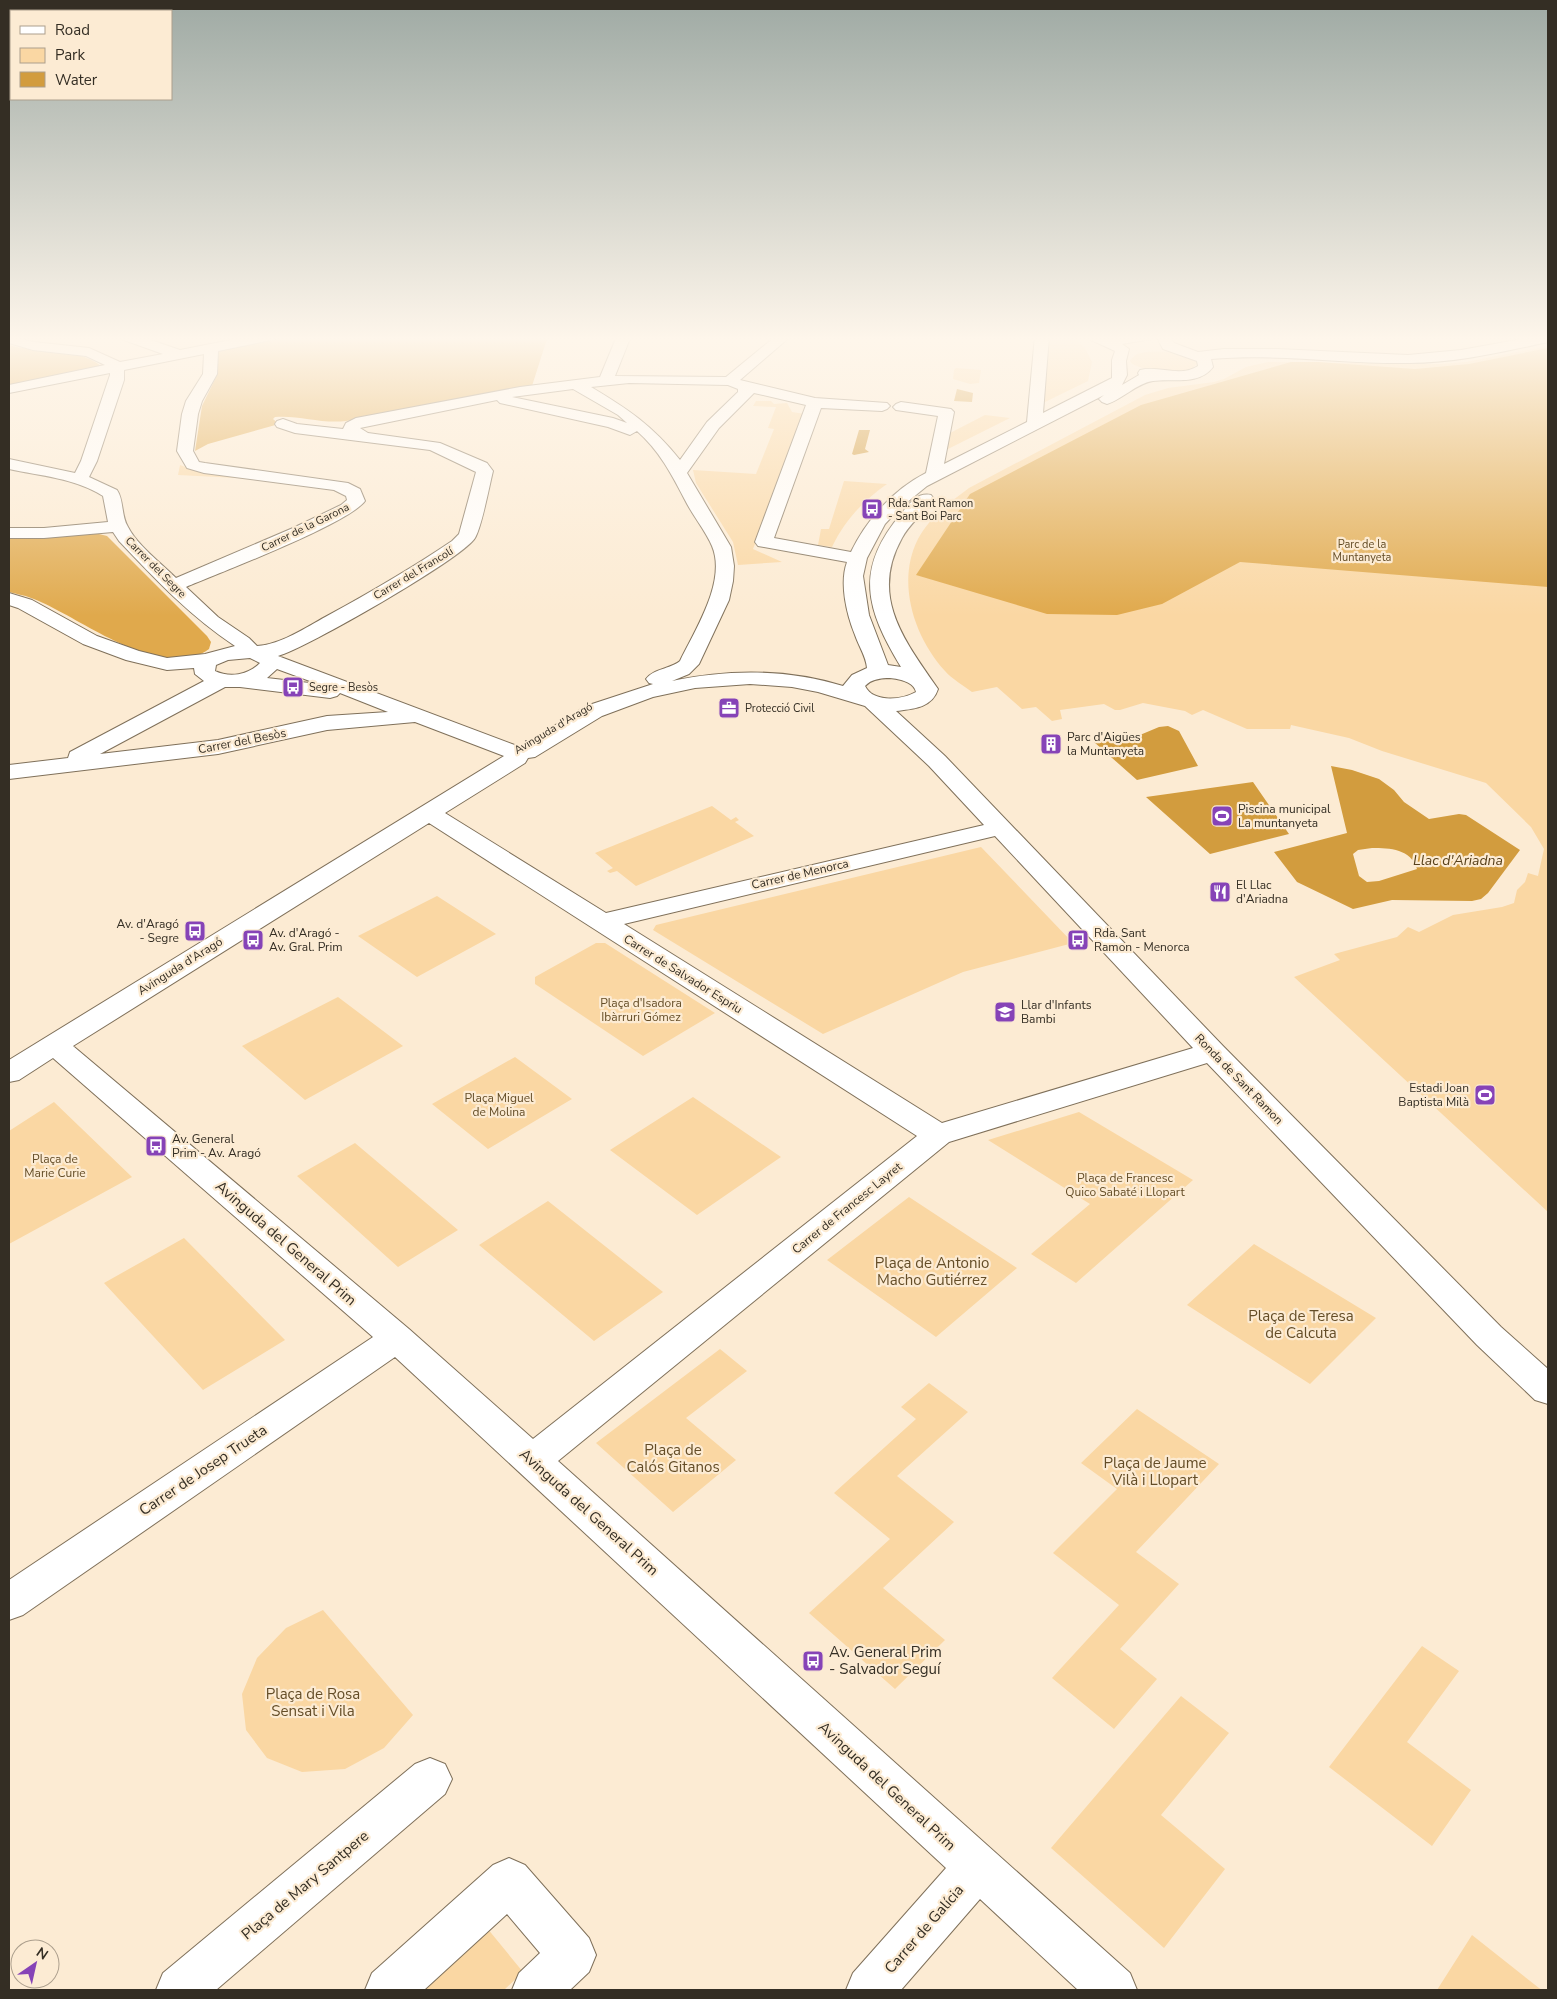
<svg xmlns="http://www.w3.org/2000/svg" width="1557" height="1999" font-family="'Nunito Sans',sans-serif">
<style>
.green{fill:#fad7a3}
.forest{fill:#e0a94c}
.water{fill:#d29c3e;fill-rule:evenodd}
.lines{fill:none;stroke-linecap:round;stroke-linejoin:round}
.minor-casing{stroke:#7f705a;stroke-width:2}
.minor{fill:#fff;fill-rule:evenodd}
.labels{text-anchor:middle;stroke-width:4.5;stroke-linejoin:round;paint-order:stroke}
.far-poi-label{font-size:11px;fill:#342e24;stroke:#fcebd3;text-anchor:start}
.far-street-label{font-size:11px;fill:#342e24;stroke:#fcebd3}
.far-park-label{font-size:11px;fill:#644d27;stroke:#fcebd3}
.poi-label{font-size:12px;fill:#342e24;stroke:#fcebd3;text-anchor:start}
.street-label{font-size:12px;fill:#342e24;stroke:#fcebd3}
.park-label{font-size:12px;fill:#644d27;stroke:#fcebd3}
.water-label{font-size:14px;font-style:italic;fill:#58411b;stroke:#fcebd3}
.near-street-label{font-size:15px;fill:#342e24;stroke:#fcebd3}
.near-park-label{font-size:15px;fill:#644d27;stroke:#fcebd3}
.near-poi-label{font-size:15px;fill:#342e24;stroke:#fcebd3;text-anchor:start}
</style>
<rect width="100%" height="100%" fill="#fcebd3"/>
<path class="green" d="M 1048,336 L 1071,336 L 1085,348 L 1092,362 L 1088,381 L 1043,403 Z
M 1548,346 L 1548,1212 L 1294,977 L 1340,960 L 1334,954 L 1397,937 L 1408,927 L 1419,932 L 1453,915 L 1502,907 L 1514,903 L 1517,890 L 1525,882 L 1528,873 L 1538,876 L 1544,849 L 1531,827 L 1486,783 L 1382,751 L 1349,738 L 1291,725 L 1290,729 L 1247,729 L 1203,710 L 1192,715 L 1185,711 L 1143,703 L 1120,710 L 1115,710 L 1104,704 L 1060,710 L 1062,719 L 1052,721 L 1036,707 L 1022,709 L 997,687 L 972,692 C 963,685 952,679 945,671 C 914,637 896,582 918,539 C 929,518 950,502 969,488 L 1145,395 L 1168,388 L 1214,382 L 1224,379 L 1246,367 L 1268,362 L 1440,364 L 1466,362 Z
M 1146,352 C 1161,351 1187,350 1197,363 C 1189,379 1143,371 1131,363 L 1130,360 L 1137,354 Z
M 956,368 L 981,370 L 979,383 L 970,384 L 953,379 L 954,370 Z
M 756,401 L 771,401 L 774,404 L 787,403 L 792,412 L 805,414 L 753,549 L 782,562 L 738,565 L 733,542 L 696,483 L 693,470 L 756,474 L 774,429 L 768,428 L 776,407 L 753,406 Z
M 985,415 L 1010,418 L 946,450 L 950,433 Z
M 180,465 L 196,471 L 256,479 L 178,475 Z
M 844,481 L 887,484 C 863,501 845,520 832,547 L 818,545 L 821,529 L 829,529 Z
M 712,806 L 731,820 L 736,817 L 739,820 L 735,822 L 754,836 L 636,886 L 617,871 L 610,873 L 607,871 L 613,868 L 595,853 Z
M 981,847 L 1073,943 L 963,972 L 823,1034 L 653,930 L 656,925 Z
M 437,896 L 496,934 L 417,977 L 358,936 Z
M 596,943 L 605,943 L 715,1013 L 643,1056 L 535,984 L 535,977 Z
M 338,997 L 403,1046 L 305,1100 L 242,1046 Z
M 515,1057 L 572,1099 L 488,1149 L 432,1104 Z
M 693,1097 L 781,1157 L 697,1215 L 610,1150 Z
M 54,1102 L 132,1177 L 9,1244 L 9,1131 Z
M 1079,1112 L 1193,1180 L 1076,1283 L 1031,1254 L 1090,1204 L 988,1140 Z
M 355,1143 L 458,1230 L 398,1267 L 297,1176 Z
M 909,1197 L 1017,1268 L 936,1337 L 827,1260 Z
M 548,1201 L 663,1292 L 594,1341 L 479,1245 Z
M 184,1238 L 285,1340 L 203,1390 L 104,1283 Z
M 1254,1244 L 1376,1318 L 1310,1384 L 1187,1305 Z
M 720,1349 L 747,1371 L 686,1418 L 736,1460 L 673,1512 L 596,1443 Z
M 929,1383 L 968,1412 L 897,1476 L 954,1522 L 883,1588 L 945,1640 L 895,1689 L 809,1613 L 890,1539 L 834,1493 L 916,1419 L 901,1407 Z
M 1137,1409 L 1219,1464 L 1136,1552 L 1179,1584 L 1120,1649 L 1157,1679 L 1114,1729 L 1052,1678 L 1119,1605 L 1053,1553 L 1117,1489 L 1081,1463 Z
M 323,1610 L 413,1715 L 384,1748 L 345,1769 L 302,1772 L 267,1758 L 246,1730 L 242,1694 L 257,1658 L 286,1628 Z
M 1422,1646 L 1459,1671 L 1407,1742 L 1471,1790 L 1432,1846 L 1329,1767 Z
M 1181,1696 L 1229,1733 L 1161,1815 L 1225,1869 L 1164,1948 L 1051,1848 Z
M 487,1928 L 523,1972 L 504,1990 L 420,1990 Z
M 1472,1935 L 1539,1988 L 1542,1990 L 1437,1990 Z"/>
<path class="forest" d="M 289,336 L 552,336 L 546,342 L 532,386 L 346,421 C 321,424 299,415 275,417 L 273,419 L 279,424 L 208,444 L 195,451 L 202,406 L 217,375 L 218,351 L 233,345 Z
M 9,345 C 38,354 76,346 101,366 L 96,369 L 9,386 Z
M 1548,348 L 1548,587 L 1240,562 L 1162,604 L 1117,615 L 1047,614 L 916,575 L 970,494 L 1141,405 L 1291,362 L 1318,362 L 1415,369 L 1469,364 Z
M 95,533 L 107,536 L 207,636 L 211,642 L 209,649 C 161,685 77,614 31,598 C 24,595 16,594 9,592 L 9,536 Z"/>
<path class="water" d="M 957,389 L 973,393 L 972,402 L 954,401 Z
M 859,430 L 870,430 L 865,449 L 869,452 L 854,455 L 852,454 Z
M 1168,726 L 1179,731 L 1198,766 L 1137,780 L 1094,742 L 1128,740 L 1159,727 Z
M 1331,766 L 1352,770 L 1379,779 L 1394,790 L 1404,802 L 1429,819 L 1459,814 L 1466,815 L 1520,850 L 1488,893 L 1481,899 L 1472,901 L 1392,900 L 1353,909 L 1297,882 L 1274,852 L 1347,833 ZM 1372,848 C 1390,848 1411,849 1417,869 L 1379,881 L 1367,882 L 1359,876 L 1353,854 L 1358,850 Z
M 1253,782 L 1289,834 L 1210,854 L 1146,797 Z"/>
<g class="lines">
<g class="minor-casing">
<path id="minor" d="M 9,336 L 34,342 L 89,348 L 120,362 L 163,354 L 121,339 L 119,336 L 139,336 L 180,350 L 251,336 L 278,336 L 276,339 L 218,351 L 217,374 L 202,401 L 198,414 L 193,451 L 199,462 L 205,463 L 348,483 L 360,489 L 365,501 C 348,524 219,573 186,587 L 218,617 L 249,638 L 257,646 C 282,644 305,628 327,616 C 369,593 412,568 452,541 L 459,534 L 476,472 L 430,450 L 295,433 L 277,427 L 275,424 L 277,421 L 283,419 L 297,424 L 343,429 L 346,423 L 356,418 L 520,387 L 600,377 L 617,336 L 631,336 L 615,376 L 726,377 L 776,336 L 791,336 L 740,380 L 815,398 L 887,403 L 890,406 L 887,409 L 882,411 L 821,408 L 774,538 L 851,552 C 867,519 893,490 926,473 L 938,416 L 896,410 L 893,407 L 896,404 L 901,402 L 951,409 L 954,412 L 944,464 L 1027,422 L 1035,336 L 1049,336 L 1043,413 L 1112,378 L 1112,360 L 1115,351 L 1089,339 L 1087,336 L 1153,336 L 1151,339 L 1122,344 L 1129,349 L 1126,361 L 1127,375 L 1122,385 L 1139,375 L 1138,373 L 1140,370 C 1160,365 1179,378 1198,366 L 1197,361 L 1163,349 L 1156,336 L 1170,336 L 1174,343 L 1198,352 L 1224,349 L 1277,349 L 1408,355 L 1461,350 L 1538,336 L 1548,336 L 1548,342 C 1502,352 1456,363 1409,363 C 1343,364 1277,353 1211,359 L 1213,367 C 1199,386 1172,378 1153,381 C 1137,383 1123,399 1107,404 L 1102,402 L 1099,399 L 1104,395 L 927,486 L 900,508 L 885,524 L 867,558 L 863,576 L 869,615 L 888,665 L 901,667 C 866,609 854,570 901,514 C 909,504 917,492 931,495 L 934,499 C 924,513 910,523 902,538 C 869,597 905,641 938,689 C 932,708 913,709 896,711 L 945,756 L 1223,1046 L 1501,1327 L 1548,1369 L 1548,1404 L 1535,1400 L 1477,1345 L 1207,1063 L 949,1142 L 558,1461 L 1130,1973 L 1137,1990 L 1078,1990 L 980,1899 L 901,1990 L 846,1990 L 853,1973 L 946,1868 L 395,1357 L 23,1615 L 9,1620 L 9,1580 L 373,1337 L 53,1058 L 19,1080 L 9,1082 L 9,1060 L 504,756 L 415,722 L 327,730 L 218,754 L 9,779 L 9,765 L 68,758 L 70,752 L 204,681 L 195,674 L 194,668 L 167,670 L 126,660 L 83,644 L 18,608 L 9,605 L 9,593 L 32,600 L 97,636 L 139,651 L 167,658 L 205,654 L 235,646 C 190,616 156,580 119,541 L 113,532 L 44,538 L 9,538 L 9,528 L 44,528 L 108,522 L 103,496 C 75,478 41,476 9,469 L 9,459 L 75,473 L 81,461 L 110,375 L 110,373 L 9,393 L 9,385 L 105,365 L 86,356 L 33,350 L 9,343 ZM 204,354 L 203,374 L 186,401 L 182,414 L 177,451 L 187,468 L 204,473 L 334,490 L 346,496 L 347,500 L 341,505 L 293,528 L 176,578 C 161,563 137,545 128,527 C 121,516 124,500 117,490 L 89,477 L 97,461 L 124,380 L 124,370 ZM 629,383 L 728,385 L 738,389 L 738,392 L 707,422 L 680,460 C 653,426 628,409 591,387 ZM 573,389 L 618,415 L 627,423 L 613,418 L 512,397 ZM 754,393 L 806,405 L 755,542 L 758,546 L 764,547 L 847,562 C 839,584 847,615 855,635 C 859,647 866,656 867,668 L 852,675 L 843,686 C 788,669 729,669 672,681 L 689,674 L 699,664 L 729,600 L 733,581 L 734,566 L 731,547 L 687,473 L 719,428 ZM 497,400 L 500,403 L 608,427 L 630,435 L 637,431 C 659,450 672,475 685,500 C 693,516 705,530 712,546 C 727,581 695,630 680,661 C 670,669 653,669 646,679 L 649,683 L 653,684 L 586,706 L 520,747 L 278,656 C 305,649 463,558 475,538 C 482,526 489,487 493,471 L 487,463 L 440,443 L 368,433 L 360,428 ZM 250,658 L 260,663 C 248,675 230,678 215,671 L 216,665 L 228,660 ZM 277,669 L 318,684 L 267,678 ZM 890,678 C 900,679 914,682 916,692 C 902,700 873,703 865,686 C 871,679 881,678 890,678 ZM 750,684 L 792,687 L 818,692 L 865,706 L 929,766 L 984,825 L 606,913 L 445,813 L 525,763 L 528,758 L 535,757 L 602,716 L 653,697 L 695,688 ZM 225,687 L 240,687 L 330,698 L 337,696 L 340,693 L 388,712 L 327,716 L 218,740 L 100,754 ZM 429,823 L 917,1136 L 533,1439 L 409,1329 L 73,1046 ZM 995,836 L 1193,1048 L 942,1123 L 624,924 Z
M 430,1758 L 445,1764 L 452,1779 L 445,1794 L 216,1990 L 156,1990 L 163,1973 L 415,1764 Z
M 509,1858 L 525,1865 L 589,1938 L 596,1955 L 589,1972 L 570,1990 L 512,1990 L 519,1973 L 540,1953 L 507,1914 L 424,1990 L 365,1990 L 372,1973 L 493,1865 Z"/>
</g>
<use href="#minor" class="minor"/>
</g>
<linearGradient id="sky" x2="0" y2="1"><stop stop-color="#9faaa4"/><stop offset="0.55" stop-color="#fef6eb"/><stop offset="1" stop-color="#fef6eb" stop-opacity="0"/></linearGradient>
<rect width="1557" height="616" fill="url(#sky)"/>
<defs>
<g id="bus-square" transform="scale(1.125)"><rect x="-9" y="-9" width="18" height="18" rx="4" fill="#8643b7" stroke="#fcebd3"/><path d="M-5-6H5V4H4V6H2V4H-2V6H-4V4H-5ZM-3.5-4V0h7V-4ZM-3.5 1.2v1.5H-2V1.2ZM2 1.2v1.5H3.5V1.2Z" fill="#fff"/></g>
<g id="office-square" transform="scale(1.125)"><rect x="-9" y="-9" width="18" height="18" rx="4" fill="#8643b7" stroke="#fcebd3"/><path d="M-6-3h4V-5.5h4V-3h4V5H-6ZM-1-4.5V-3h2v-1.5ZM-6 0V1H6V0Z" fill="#fff"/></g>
<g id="building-square" transform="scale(1.125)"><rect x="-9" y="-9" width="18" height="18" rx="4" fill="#8643b7" stroke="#fcebd3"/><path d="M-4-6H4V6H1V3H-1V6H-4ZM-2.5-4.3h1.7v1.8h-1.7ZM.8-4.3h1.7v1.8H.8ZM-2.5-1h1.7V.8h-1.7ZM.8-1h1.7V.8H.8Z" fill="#fff"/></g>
<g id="stadium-square" transform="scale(1.125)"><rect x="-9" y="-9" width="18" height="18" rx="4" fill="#8643b7" stroke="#fcebd3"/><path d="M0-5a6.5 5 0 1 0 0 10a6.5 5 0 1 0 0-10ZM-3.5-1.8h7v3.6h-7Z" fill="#fff"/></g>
<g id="restaurant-square" transform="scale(1.125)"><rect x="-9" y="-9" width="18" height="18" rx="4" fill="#8643b7" stroke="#fcebd3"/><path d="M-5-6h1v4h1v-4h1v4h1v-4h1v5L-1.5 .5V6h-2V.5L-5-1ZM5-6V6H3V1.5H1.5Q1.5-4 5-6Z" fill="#fff"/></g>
<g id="school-square" transform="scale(1.125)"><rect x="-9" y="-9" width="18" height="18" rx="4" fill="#8643b7" stroke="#fcebd3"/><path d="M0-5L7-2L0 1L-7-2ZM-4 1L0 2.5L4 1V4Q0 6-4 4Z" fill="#fff"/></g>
</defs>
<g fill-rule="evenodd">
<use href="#bus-square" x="872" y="509"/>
<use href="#bus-square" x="293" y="687"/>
<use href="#office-square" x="729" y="708"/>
<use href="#building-square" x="1051" y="744"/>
<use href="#stadium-square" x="1222" y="816"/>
<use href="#restaurant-square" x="1220" y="892"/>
<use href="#bus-square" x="195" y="931"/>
<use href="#bus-square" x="253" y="940"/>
<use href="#bus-square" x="1078" y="940"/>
<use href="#school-square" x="1005" y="1012"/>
<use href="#stadium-square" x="1485" y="1095"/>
<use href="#bus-square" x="156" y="1146"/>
<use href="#bus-square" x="813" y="1661"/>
</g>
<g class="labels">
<g class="far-poi-label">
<text x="888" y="507">Rda. Sant Ramon<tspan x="888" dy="13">- Sant Boi Parc</tspan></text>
<text x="309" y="691">Segre - Besòs</text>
<text x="745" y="712">Protecció Civil</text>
</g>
<g class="far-street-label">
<text transform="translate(305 527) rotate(-26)" y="4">Carrer de la Garona</text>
<text transform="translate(156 567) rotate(45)" y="4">Carrer del Segre</text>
<text transform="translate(413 573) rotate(-31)" y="4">Carrer del Francolí</text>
<text transform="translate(553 728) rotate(-31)" y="4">Avinguda d'Aragó</text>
</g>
<g class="far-park-label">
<text x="1362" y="548">Parc de la<tspan x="1362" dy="13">Muntanyeta</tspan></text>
</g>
<g class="poi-label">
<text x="1067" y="741">Parc d'Aigües<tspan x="1067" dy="14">la Muntanyeta</tspan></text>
<text x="1238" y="813">Piscina municipal<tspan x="1238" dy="14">La muntanyeta</tspan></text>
<text x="1236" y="889">El Llac<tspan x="1236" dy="14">d'Ariadna</tspan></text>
<text x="179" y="928" text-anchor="end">Av. d'Aragó<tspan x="179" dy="14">- Segre</tspan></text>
<text x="269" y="937">Av. d'Aragó -<tspan x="269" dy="14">Av. Gral. Prim</tspan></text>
<text x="1094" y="937">Rda. Sant<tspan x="1094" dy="14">Ramon - Menorca</tspan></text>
<text x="1021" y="1009">Llar d'Infants<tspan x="1021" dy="14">Bambi</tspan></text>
<text x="1469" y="1092" text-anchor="end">Estadi Joan<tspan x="1469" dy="14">Baptista Milà</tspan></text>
<text x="172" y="1143">Av. General<tspan x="172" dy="14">Prim - Av. Aragó</tspan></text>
</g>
<g class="street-label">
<text transform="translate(242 741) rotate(-11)" y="4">Carrer del Besòs</text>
<text transform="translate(800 874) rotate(-13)" y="4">Carrer de Menorca</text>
<text transform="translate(180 966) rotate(-32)" y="4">Avinguda d'Aragó</text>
<text transform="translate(683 974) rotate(32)" y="4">Carrer de Salvador Espriu</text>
<text transform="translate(1239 1079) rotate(46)" y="4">Ronda de Sant Ramon</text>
<text transform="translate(847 1208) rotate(-39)" y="4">Carrer de Francesc Layret</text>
</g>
<g class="park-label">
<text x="641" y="1007">Plaça d'Isadora<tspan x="641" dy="14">Ibàrruri Gómez</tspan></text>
<text x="499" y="1102">Plaça Miguel<tspan x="499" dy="14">de Molina</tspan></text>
<text x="55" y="1163">Plaça de<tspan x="55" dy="14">Marie Curie</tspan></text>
<text x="1125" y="1182">Plaça de Francesc<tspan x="1125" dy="14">Quico Sabaté i Llopart</tspan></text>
</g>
<g class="water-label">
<text x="1458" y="865">Llac d'Ariadna</text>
</g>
<g class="near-street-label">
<text transform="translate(286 1243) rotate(41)" y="5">Avinguda del General Prim</text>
<text transform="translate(203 1470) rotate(-34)" y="5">Carrer de Josep Trueta</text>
<text transform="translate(589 1512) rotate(42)" y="5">Avinguda del General Prim</text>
<text transform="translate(887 1786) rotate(43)" y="5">Avinguda del General Prim</text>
<text transform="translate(305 1885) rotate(-40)" y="5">Plaça de Mary Santpere</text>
<text transform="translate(924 1929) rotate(-49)" y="5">Carrer de Galícia</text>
</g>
<g class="near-park-label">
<text x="932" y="1268">Plaça de Antonio<tspan x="932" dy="17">Macho Gutiérrez</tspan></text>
<text x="1301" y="1321">Plaça de Teresa<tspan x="1301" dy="17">de Calcuta</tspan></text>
<text x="673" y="1455">Plaça de<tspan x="673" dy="17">Calós Gitanos</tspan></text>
<text x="1155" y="1468">Plaça de Jaume<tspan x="1155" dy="17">Vilà i Llopart</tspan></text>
<text x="313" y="1699">Plaça de Rosa<tspan x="313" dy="17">Sensat i Vila</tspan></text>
</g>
<g class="near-poi-label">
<text x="829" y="1657">Av. General Prim<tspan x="829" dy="17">- Salvador Seguí</tspan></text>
</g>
</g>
<rect width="1557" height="1999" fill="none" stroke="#342e24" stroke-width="20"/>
<rect x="10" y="10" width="162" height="90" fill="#fcebd3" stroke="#ac9f8d"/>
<rect x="20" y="26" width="25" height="8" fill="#ffffff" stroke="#ac9f8d"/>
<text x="55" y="35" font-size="15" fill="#342e24">Road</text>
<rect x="20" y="48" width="25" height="15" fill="#fad7a3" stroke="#ac9f8d"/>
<text x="55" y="60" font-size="15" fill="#342e24">Park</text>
<rect x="20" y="72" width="25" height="15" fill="#d29c3e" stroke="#ac9f8d"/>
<text x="55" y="85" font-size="15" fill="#342e24">Water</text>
<g transform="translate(35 1964) rotate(34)"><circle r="24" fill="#fcebd3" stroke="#ac9f8d"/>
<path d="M0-4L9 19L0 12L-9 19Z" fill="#8643b7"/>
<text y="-8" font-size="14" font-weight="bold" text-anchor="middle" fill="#342e24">N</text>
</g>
</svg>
